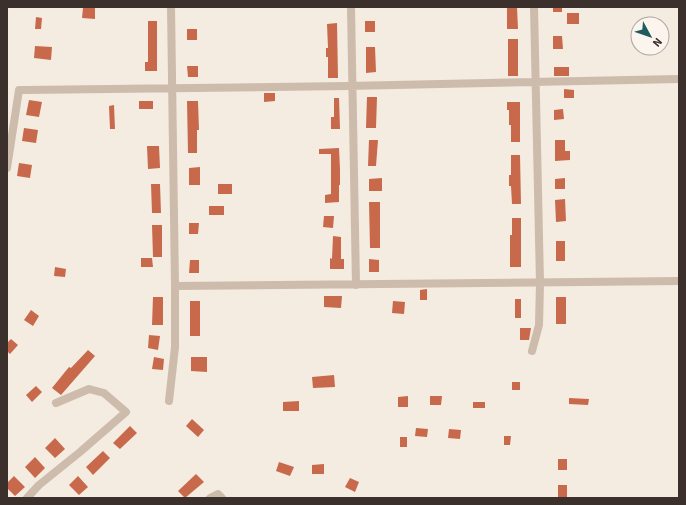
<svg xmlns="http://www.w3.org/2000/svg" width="686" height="505" font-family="Signika,sans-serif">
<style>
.building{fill:#c8694b}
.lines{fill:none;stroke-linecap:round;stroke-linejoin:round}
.minor{stroke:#cdbbac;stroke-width:8}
</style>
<rect width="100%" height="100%" fill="#f4ebe1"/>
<path class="building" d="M 507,7 L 517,7 L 518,29 L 507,29 Z
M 553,7 L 562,7 L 562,12 L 553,12 Z
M 83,8 L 95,8 L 95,19 L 82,18 Z
M 567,13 L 579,13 L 579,24 L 567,24 Z
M 36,17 L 42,18 L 41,29 L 35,29 Z
M 148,21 L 157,21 L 157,71 L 145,71 L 145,62 L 148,62 Z
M 365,21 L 375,21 L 375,32 L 365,32 Z
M 337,23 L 338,78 L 328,78 L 328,57 L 326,57 L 326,48 L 328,48 L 327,24 Z
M 187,29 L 197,29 L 197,40 L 187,40 Z
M 553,36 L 562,36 L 563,49 L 553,49 Z
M 508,39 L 518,39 L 518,76 L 508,76 Z
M 35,46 L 52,47 L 51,60 L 34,58 Z
M 366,47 L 375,47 L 376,72 L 366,73 Z
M 187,66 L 198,66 L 198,77 L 188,77 Z
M 554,67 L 569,67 L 569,76 L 554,76 Z
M 564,89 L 574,90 L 574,98 L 564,98 Z
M 264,93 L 275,93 L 275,101 L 264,102 Z
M 367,97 L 377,97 L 376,128 L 366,128 Z
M 334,98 L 339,98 L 340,129 L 331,129 L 331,117 L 334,117 Z
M 29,100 L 42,102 L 39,117 L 26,115 Z
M 139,101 L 153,101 L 153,109 L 139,109 Z
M 187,101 L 198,101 L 199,130 L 197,130 L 197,153 L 188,153 Z
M 507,102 L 520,102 L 520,142 L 511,142 L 511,125 L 509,125 L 509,110 L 507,110 Z
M 114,105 L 115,129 L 110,129 L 109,106 Z
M 563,109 L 564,119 L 554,120 L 554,110 Z
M 24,128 L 38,130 L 36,143 L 22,141 Z
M 369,140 L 378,140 L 376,166 L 368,166 Z
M 555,140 L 565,140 L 565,151 L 570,151 L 570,160 L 555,161 Z
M 147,146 L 159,146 L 160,168 L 148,169 Z
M 339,148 L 340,169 L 340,185 L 339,185 L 339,202 L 325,203 L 325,195 L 331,194 L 331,154 L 319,154 L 319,149 Z
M 511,155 L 520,155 L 521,204 L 512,204 L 511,186 L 509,186 L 509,175 L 511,175 Z
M 19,163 L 32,165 L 30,178 L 17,176 Z
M 200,167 L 200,185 L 189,185 L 189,168 Z
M 382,178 L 382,191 L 369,191 L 369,179 Z
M 565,178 L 565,189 L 555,189 L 555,179 Z
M 151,184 L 160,184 L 161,213 L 152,213 Z
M 218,184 L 232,184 L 232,194 L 218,194 Z
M 565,199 L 566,221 L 556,222 L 555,200 Z
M 369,202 L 380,202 L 380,248 L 370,248 Z
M 209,206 L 224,206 L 224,215 L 209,215 Z
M 324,216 L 334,216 L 333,228 L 323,227 Z
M 512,218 L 521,218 L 521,267 L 510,267 L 510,235 L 512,235 Z
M 189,223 L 199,223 L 198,234 L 189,234 Z
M 152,225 L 162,225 L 162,257 L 153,257 Z
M 333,236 L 341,237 L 341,259 L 344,259 L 344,269 L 330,269 L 330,258 L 332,259 Z
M 556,241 L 565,241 L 565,261 L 556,261 Z
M 141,258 L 152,258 L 153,267 L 141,267 Z
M 369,259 L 379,260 L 379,272 L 369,272 Z
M 190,260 L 199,260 L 199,273 L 189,273 Z
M 55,267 L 66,269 L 65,277 L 54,276 Z
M 427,289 L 427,300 L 420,300 L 420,290 Z
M 324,296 L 342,296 L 341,308 L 324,307 Z
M 153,297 L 163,297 L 163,325 L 152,325 Z
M 556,297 L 566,297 L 566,324 L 556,324 Z
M 515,299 L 521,299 L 521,318 L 515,318 Z
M 190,301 L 200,301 L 200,336 L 190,336 Z
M 393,301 L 405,302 L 404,314 L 392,313 Z
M 31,310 L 39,316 L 33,326 L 24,320 Z
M 520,328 L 531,328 L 529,340 L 520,340 Z
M 149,335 L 160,336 L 158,350 L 148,348 Z
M 11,339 L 18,345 L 10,354 L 7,351 L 7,343 Z
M 88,350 L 95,356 L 61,395 L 52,388 L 69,367 L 71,368 Z
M 154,357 L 164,359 L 163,370 L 152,369 Z
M 191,357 L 207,357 L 207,372 L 191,371 Z
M 334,375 L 335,387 L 313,388 L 312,377 Z
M 512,382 L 520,382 L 520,390 L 512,390 Z
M 36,386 L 42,392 L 32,402 L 26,395 Z
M 408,396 L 408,407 L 398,407 L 398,397 Z
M 430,396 L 442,396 L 441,405 L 430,405 Z
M 569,398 L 589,399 L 588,405 L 569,404 Z
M 299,401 L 299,411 L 283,411 L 283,402 Z
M 473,402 L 485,402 L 485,408 L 473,408 Z
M 192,419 L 204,430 L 198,437 L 186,426 Z
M 130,426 L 137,433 L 120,449 L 113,443 Z
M 416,428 L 428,429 L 427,437 L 415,436 Z
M 449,429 L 461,430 L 460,439 L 448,438 Z
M 504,436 L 511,436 L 510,445 L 504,445 Z
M 400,437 L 407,437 L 407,447 L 400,447 Z
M 55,438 L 65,449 L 55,458 L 45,448 Z
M 103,451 L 110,458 L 93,475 L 86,467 Z
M 35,457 L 45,468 L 35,478 L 25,467 Z
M 558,459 L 567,459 L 567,470 L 558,470 Z
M 279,462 L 294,467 L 290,476 L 276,471 Z
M 324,464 L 324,474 L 312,474 L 312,465 Z
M 196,474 L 204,482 L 185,498 L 178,491 Z
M 14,476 L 25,487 L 15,496 L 7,488 L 7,483 Z
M 78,476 L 88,487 L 79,495 L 69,485 Z
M 350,478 L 359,482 L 355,492 L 345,487 Z
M 558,485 L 567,485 L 567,497 L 558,497 Z"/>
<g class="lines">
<path class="minor" d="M 351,7 L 356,285
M 7,168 L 19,90 L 24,90 L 348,86 L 679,79
M 175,286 L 679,281
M 532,351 L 539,325 L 540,283 L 534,7
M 169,401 L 175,347 L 175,286 L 171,7
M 27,498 L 39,485 L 80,452 L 126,412 L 104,393 L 89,389 L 56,403
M 210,498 L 218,494 L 222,498"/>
</g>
<rect width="686" height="505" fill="none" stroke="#3b302b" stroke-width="16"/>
<g transform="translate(650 36) rotate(130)"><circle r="19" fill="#fbf5ee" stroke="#aea6a0"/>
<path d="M0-3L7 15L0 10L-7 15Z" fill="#1f5a5e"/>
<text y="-6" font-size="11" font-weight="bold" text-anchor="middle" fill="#3b302b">N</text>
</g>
</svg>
